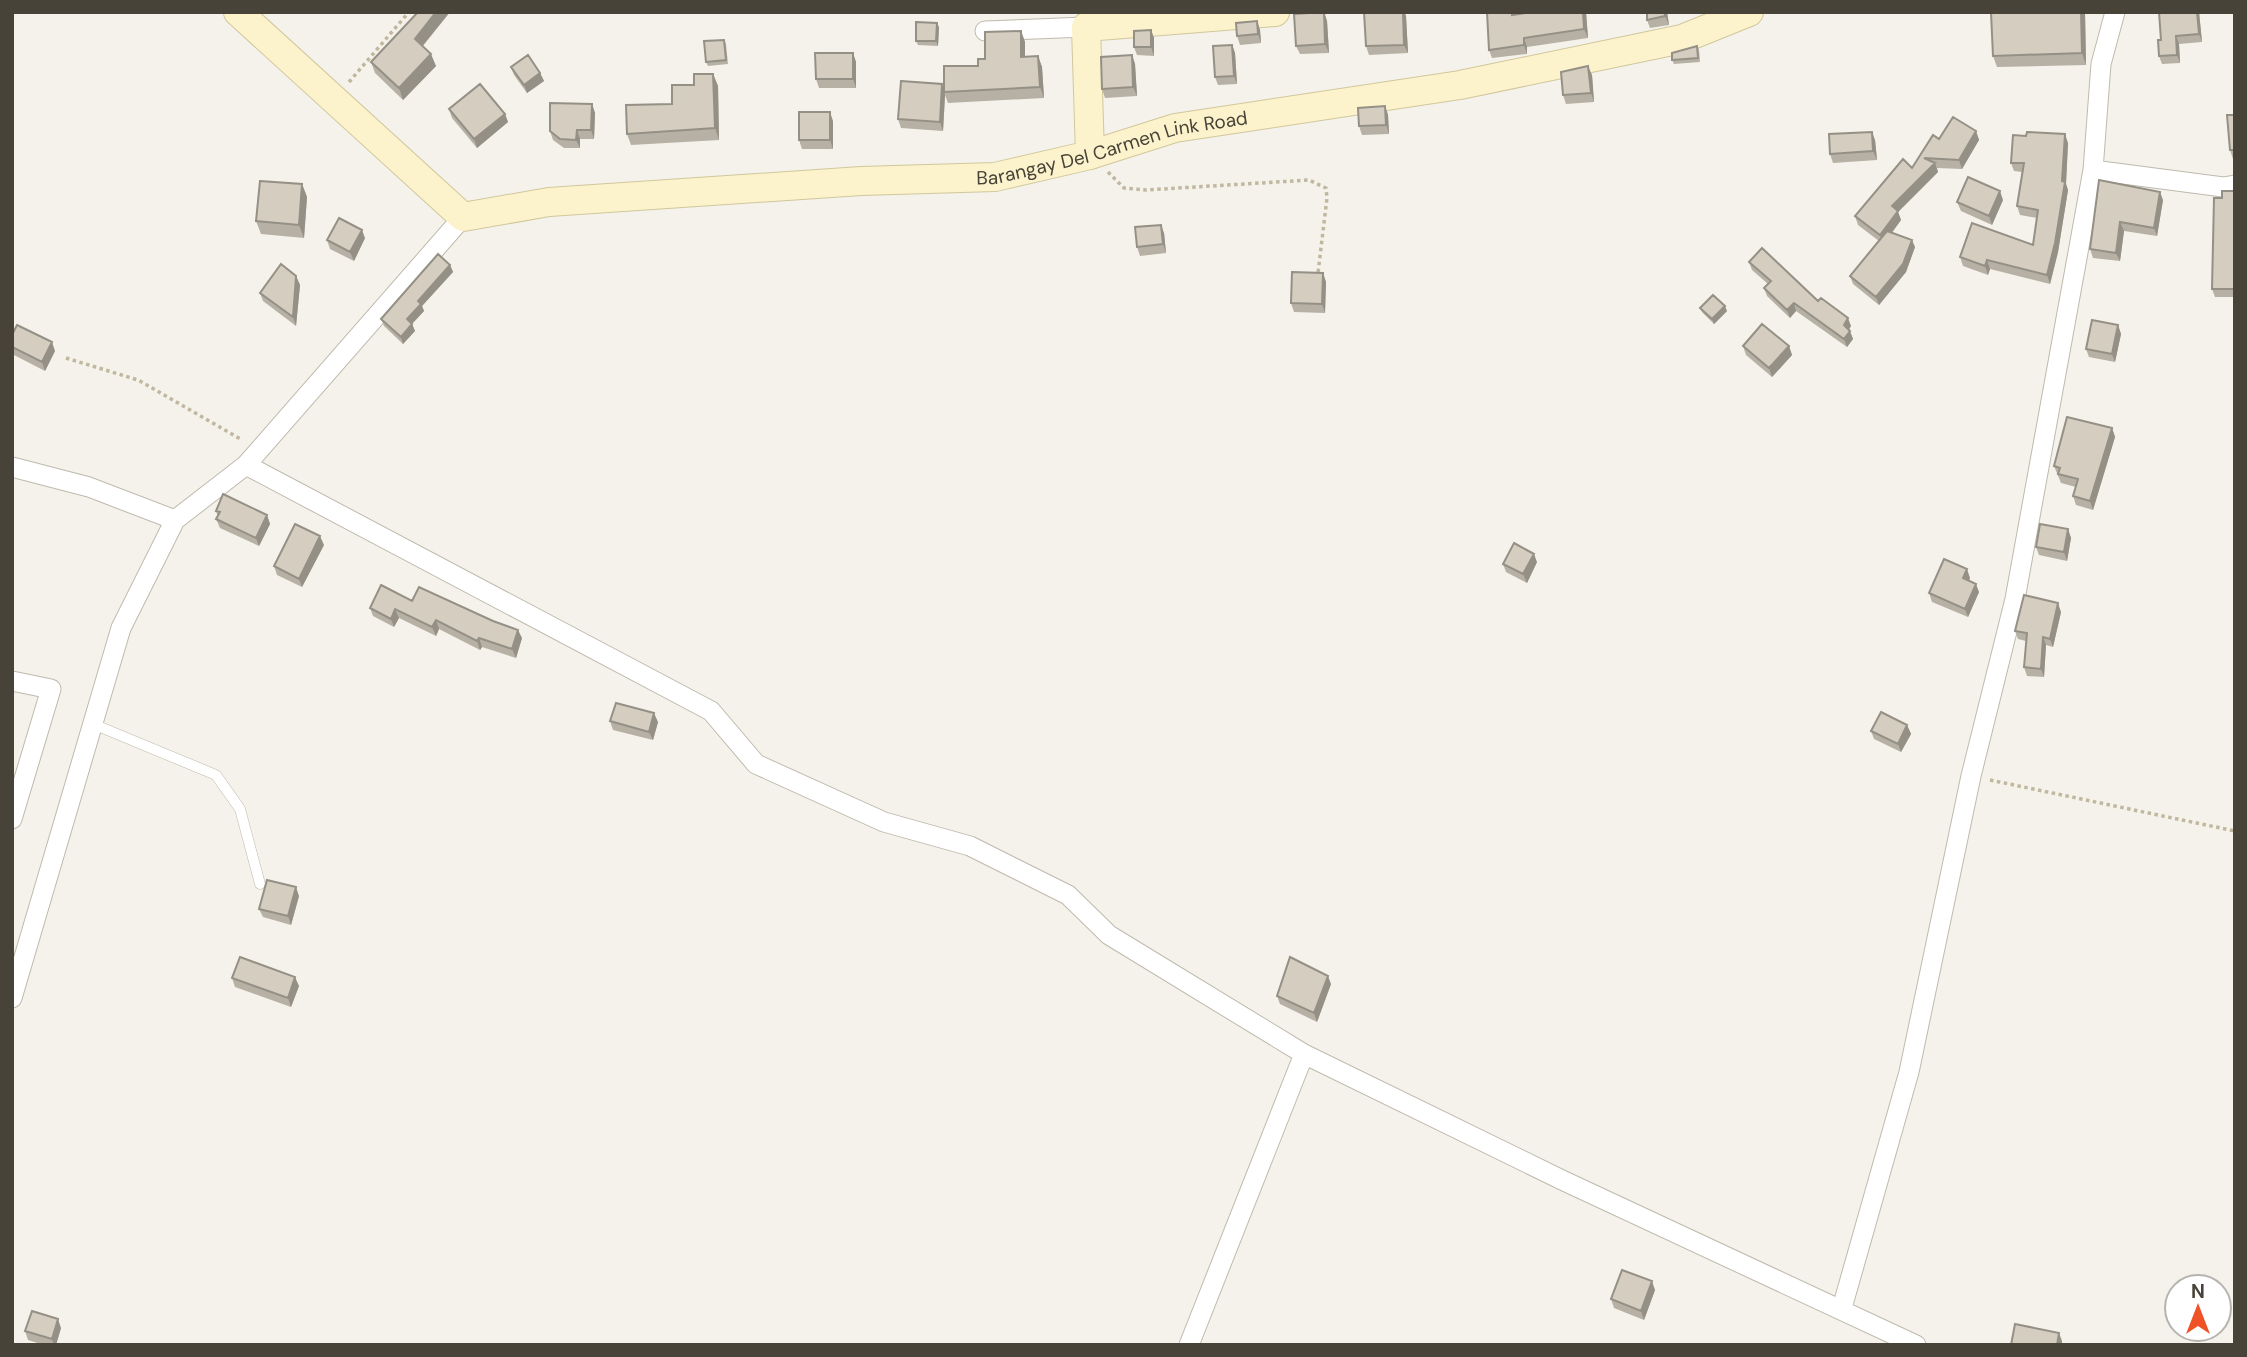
<svg xmlns="http://www.w3.org/2000/svg" width="2247" height="1357" font-family="'DM Sans',sans-serif">
<style>
.lines{fill:none;stroke-linecap:round;stroke-linejoin:round}
.lane-casing{stroke:#bfbaad;stroke-width:11}
.street-casing{stroke:#bfbaad;stroke-width:21}
.secondary-casing{stroke:#d1c79c;stroke-width:30}
.path{stroke:#c0b79f;stroke-width:3.5;stroke-dasharray:3.5 3.5;stroke-linecap:butt}
.lane{stroke:#fff;stroke-width:10}
.street{stroke:#fff;stroke-width:19}
.secondary{stroke:#fcf3cc;stroke-width:28}
.wall{fill:#b7b1a5}
.shaded-wall{fill:#959086}
.building{fill:#d5cec0;stroke:#959086;stroke-width:2}
.labels{text-anchor:middle;stroke-width:7;stroke-linejoin:round;paint-order:stroke}
.street-label{font-size:19px;fill:#484338;stroke:#fff}
</style>
<rect width="100%" height="100%" fill="#f4f2ea"/>
<g class="lines">
<g class="lane-casing">
<path id="lane" d="M 93,724 L 216,775 L 240,809 L 260,884"/>
</g>
<g class="street-casing">
<path id="street" d="M 985,31 L 1086,27
M 2093,170 L 2223,187 L 2235,185
M 246,465 L 711,711 L 756,764 L 884,822 L 970,846 L 1068,895 L 1109,935 L 1304,1054 L 1562,1180 L 1916,1345
M 12,467 L 89,487 L 175,520
M 12,681 L 51,689 L 12,819
M 12,998 L 121,628 L 175,520 L 246,465 L 463,217
M 1842,1308 L 1909,1072 L 1971,776 L 2015,599 L 2093,170 L 2101,64 L 2115,12
M 1189,1345 L 1304,1054"/>
</g>
<g class="secondary-casing">
<g id="secondary">
<path id="s1" d="M 238,12 L 463,217 L 549,202 L 861,181 L 995,177 L 1090,155 L 1175,128 L 1460,85 L 1682,39 L 1749,12"/>
<path d="M 1090,155 L 1086,27 L 1275,12"/>
</g>
</g>
<path class="path" d="M 349,82 L 409,12
M 1108,172 L 1124,188 L 1146,190 L 1309,180 L 1326,188 L 1327,198 L 1318,273
M 66,358 L 138,380 L 242,440
M 1990,780 L 2235,831"/>
<use href="#lane" class="lane"/>
<use href="#street" class="street"/>
<use href="#secondary" class="secondary"/>
</g>
<path class="wall" d="M 414,12 L 450,12 L 423,46 L 436,66 L 403,100 L 375,73 L 371,62 L 416,14 Z
M 1324,12 L 1327,21 L 1329,53 L 1300,54 L 1296,46 Z
M 1364,12 L 1404,12 L 1406,16 L 1408,53 L 1369,55 L 1366,46 Z
M 1487,12 L 1515,12 L 1515,14 L 1586,12 L 1588,38 L 1527,47 L 1527,54 L 1492,58 L 1489,50 Z
M 1647,12 L 1667,12 L 1669,25 L 1650,28 L 1647,20 Z
M 1991,12 L 2085,12 L 2086,65 L 1997,67 L 1993,56 Z
M 2159,12 L 2199,12 L 2202,42 L 2179,44 L 2180,63 L 2162,64 L 2159,56 L 2161,40 Z
M 1257,21 L 1260,30 L 1261,43 L 1240,45 L 1237,36 Z
M 939,27 L 938,46 L 918,45 L 916,41 Z
M 1151,30 L 1154,38 L 1154,56 L 1137,55 L 1134,47 Z
M 1021,31 L 1025,42 L 1025,57 L 1038,56 L 1042,67 L 1044,98 L 948,103 L 945,95 L 943,131 L 901,128 L 898,119 L 978,66 L 985,59 Z
M 724,40 L 726,44 L 728,64 L 708,66 L 706,62 Z
M 1232,45 L 1235,53 L 1237,84 L 1218,85 L 1215,77 Z
M 1697,46 L 1699,50 L 1700,62 L 1674,64 L 1672,60 Z
M 853,53 L 856,62 L 856,88 L 819,88 L 816,79 Z
M 1132,55 L 1135,64 L 1137,96 L 1105,98 L 1102,89 Z
M 511,67 L 540,73 L 544,81 L 527,93 L 514,75 Z
M 713,74 L 718,86 L 719,140 L 631,145 L 627,134 L 672,104 L 694,85 Z
M 1592,75 L 1594,102 L 1566,104 L 1563,95 Z
M 592,104 L 595,113 L 594,139 L 580,139 L 580,148 L 564,148 L 553,140 L 550,131 Z
M 1385,106 L 1388,115 L 1389,134 L 1362,135 L 1359,126 Z
M 449,109 L 505,114 L 508,122 L 477,148 L 452,118 Z
M 2235,115 L 2235,159 L 2233,159 L 2230,150 Z
M 833,121 L 833,149 L 802,149 L 799,140 Z
M 1976,131 L 1979,140 L 1962,169 L 1937,168 L 1938,172 L 1898,212 L 1901,220 L 1892,233 L 1915,247 L 1906,272 L 1879,305 L 1853,284 L 1850,276 L 1879,241 L 1858,225 L 1855,216 L 1912,168 L 1939,139 Z
M 1875,140 L 1877,160 L 1833,163 L 1830,154 Z
M 2068,143 L 2066,184 L 2068,190 L 2058,252 L 2050,284 L 1990,269 L 1988,275 L 1963,266 L 1960,257 L 2033,245 L 2037,218 L 2020,215 L 2017,206 L 2022,172 L 2014,171 L 2011,163 Z
M 2099,180 L 2163,200 L 2157,236 L 2124,231 L 2120,261 L 2093,258 L 2090,249 Z
M 302,184 L 307,197 L 304,238 L 261,234 L 256,221 Z
M 2235,191 L 2235,297 L 2215,297 L 2212,289 L 2222,198 Z
M 2003,200 L 1992,225 L 1961,211 L 1957,202 Z
M 1164,233 L 1166,253 L 1140,256 L 1137,247 Z
M 365,238 L 354,261 L 330,249 L 327,240 Z
M 1749,262 L 1818,301 L 1851,326 L 1849,330 L 1853,339 L 1847,347 L 1796,311 L 1790,318 L 1767,296 L 1764,288 L 1768,284 L 1752,270 Z
M 450,265 L 453,272 L 422,306 L 424,311 L 412,324 L 415,331 L 403,344 L 384,326 L 381,319 Z
M 1323,273 L 1326,282 L 1325,313 L 1294,312 L 1291,303 Z
M 296,276 L 300,285 L 296,326 L 263,301 L 260,293 Z
M 1700,308 L 1727,311 L 1714,324 L 1702,312 Z
M 2118,325 L 2121,334 L 2115,362 L 2089,357 L 2086,349 Z
M 12,335 L 55,351 L 45,371 L 12,354 Z
M 1743,346 L 1789,346 L 1792,355 L 1772,377 L 1746,355 Z
M 2112,428 L 2115,437 L 2093,510 L 2076,505 L 2073,496 L 2076,487 L 2061,483 L 2054,466 Z
M 216,511 L 267,515 L 270,524 L 259,546 L 220,528 L 216,519 L 218,517 Z
M 2068,529 L 2071,538 L 2067,561 L 2039,555 L 2036,547 Z
M 324,545 L 302,587 L 277,575 L 274,566 Z
M 1537,562 L 1527,583 L 1506,572 L 1503,564 Z
M 1970,578 L 1969,581 L 1979,592 L 1968,617 L 1932,602 L 1929,593 Z
M 412,601 L 522,638 L 516,658 L 482,647 L 480,650 L 439,629 L 436,636 L 399,618 L 394,627 L 373,616 L 370,608 Z
M 2061,612 L 2053,647 L 2046,645 L 2044,677 L 2027,676 L 2024,667 L 2026,641 L 2018,639 L 2015,631 Z
M 610,721 L 658,722 L 653,740 L 613,730 Z
M 1907,725 L 1911,734 L 1901,752 L 1874,739 L 1871,731 Z
M 299,896 L 291,925 L 263,917 L 259,909 Z
M 232,978 L 299,986 L 291,1007 L 235,987 Z
M 1331,984 L 1317,1022 L 1280,1004 L 1277,996 Z
M 1655,1290 L 1644,1320 L 1614,1308 L 1611,1299 Z
M 61,1328 L 56,1345 L 44,1345 L 28,1340 L 25,1331 Z"/>
<path class="shaded-wall" d="M 436,12 L 450,12 L 419,50 L 415,39 Z
M 1324,12 L 1327,21 L 1329,53 L 1325,44 Z
M 1403,12 L 1404,12 L 1406,16 L 1408,53 L 1404,45 Z
M 1583,12 L 1586,12 L 1588,38 L 1584,29 Z
M 1665,12 L 1667,12 L 1669,25 L 1665,16 Z
M 2081,12 L 2085,12 L 2086,65 L 2082,53 Z
M 2197,12 L 2199,12 L 2202,42 L 2199,34 Z
M 1257,21 L 1260,30 L 1261,43 L 1258,34 Z
M 937,23 L 939,27 L 938,46 L 936,41 Z
M 1151,30 L 1154,38 L 1154,56 L 1151,47 Z
M 1021,31 L 1025,42 L 1025,68 L 1021,57 Z
M 2176,36 L 2179,44 L 2180,63 L 2177,55 Z
M 1524,38 L 1527,47 L 1527,54 L 1524,45 Z
M 1232,45 L 1235,53 L 1237,84 L 1234,76 Z
M 853,53 L 856,62 L 856,88 L 853,79 Z
M 431,54 L 436,66 L 403,100 L 399,88 Z
M 1132,55 L 1135,64 L 1137,96 L 1133,87 Z
M 1038,56 L 1042,67 L 1044,98 L 1040,87 Z
M 1588,66 L 1592,75 L 1594,102 L 1591,93 Z
M 540,73 L 544,81 L 527,93 L 524,85 Z
M 713,74 L 718,86 L 719,140 L 715,128 Z
M 942,84 L 945,95 L 943,131 L 940,122 Z
M 592,104 L 595,113 L 594,139 L 591,130 Z
M 1385,106 L 1388,115 L 1389,134 L 1386,125 Z
M 830,112 L 833,121 L 833,149 L 830,140 Z
M 505,114 L 508,122 L 477,148 L 474,139 Z
M 577,130 L 580,139 L 580,148 L 576,140 Z
M 1976,131 L 1979,140 L 1962,169 L 1959,160 Z
M 1872,132 L 1875,140 L 1877,160 L 1873,151 Z
M 2065,134 L 2068,143 L 2066,184 L 2068,190 L 2058,252 L 2050,284 L 2047,275 L 2062,181 Z
M 1935,163 L 1938,172 L 1898,212 L 1901,220 L 1883,244 L 1880,235 L 1892,206 Z
M 302,184 L 307,197 L 304,238 L 299,225 Z
M 2000,191 L 2003,200 L 1992,225 L 1989,216 Z
M 2160,192 L 2163,200 L 2157,236 L 2154,228 Z
M 2120,222 L 2124,231 L 2120,261 L 2116,253 Z
M 1161,225 L 1164,233 L 1166,253 L 1163,244 Z
M 362,230 L 365,238 L 354,261 L 350,252 Z
M 1912,240 L 1915,247 L 1906,272 L 1879,305 L 1876,297 Z
M 1987,260 L 1990,269 L 1988,275 L 1985,266 Z
M 450,265 L 453,272 L 422,306 L 424,311 L 410,326 L 407,319 L 418,301 Z
M 1323,273 L 1326,282 L 1325,313 L 1322,304 Z
M 296,276 L 300,285 L 296,326 L 293,317 Z
M 1794,303 L 1796,311 L 1790,318 L 1787,310 Z
M 1725,306 L 1727,311 L 1714,324 L 1712,319 Z
M 1848,318 L 1851,326 L 1846,333 L 1844,325 Z
M 412,324 L 415,331 L 403,344 L 401,337 Z
M 2118,325 L 2121,334 L 2115,362 L 2112,354 Z
M 1850,331 L 1853,339 L 1847,347 L 1844,339 Z
M 52,342 L 55,351 L 45,371 L 42,362 Z
M 1789,346 L 1792,355 L 1772,377 L 1769,368 Z
M 2112,428 L 2115,437 L 2093,510 L 2090,501 Z
M 267,515 L 270,524 L 259,546 L 256,538 Z
M 2068,529 L 2071,538 L 2067,561 L 2064,552 Z
M 320,536 L 324,545 L 302,587 L 299,579 Z
M 1534,554 L 1537,562 L 1527,583 L 1523,574 Z
M 1967,569 L 1970,578 L 1966,587 L 1963,578 Z
M 1976,584 L 1979,592 L 1968,617 L 1965,609 Z
M 2058,603 L 2061,612 L 2053,647 L 2050,639 Z
M 395,609 L 399,618 L 394,627 L 391,619 Z
M 436,620 L 439,629 L 436,636 L 432,627 Z
M 518,630 L 522,638 L 516,658 L 512,649 Z
M 2043,637 L 2046,645 L 2044,677 L 2041,669 Z
M 479,638 L 482,647 L 480,650 L 477,641 Z
M 654,713 L 658,722 L 653,740 L 649,732 Z
M 1907,725 L 1911,734 L 1901,752 L 1898,744 Z
M 296,887 L 299,896 L 291,925 L 288,916 Z
M 1328,976 L 1331,984 L 1317,1022 L 1314,1013 Z
M 295,977 L 299,986 L 291,1007 L 288,998 Z
M 1652,1281 L 1655,1290 L 1644,1320 L 1641,1311 Z
M 58,1319 L 61,1328 L 56,1345 L 54,1345 L 52,1339 Z
M 2059,1333 L 2062,1341 L 2062,1345 L 2057,1345 Z"/>
<path class="building" d="M 418,12 L 436,12 L 415,39 L 431,54 L 399,88 L 371,62 Z
M 1324,12 L 1325,44 L 1296,46 L 1294,14 Z
M 1364,12 L 1403,12 L 1404,45 L 1366,46 Z
M 1487,12 L 1512,12 L 1512,15 L 1532,12 L 1583,12 L 1584,29 L 1524,38 L 1524,45 L 1489,50 Z
M 1647,12 L 1665,12 L 1665,16 L 1647,20 Z
M 1991,12 L 2081,12 L 2082,53 L 1993,56 Z
M 2159,12 L 2197,12 L 2199,34 L 2176,36 L 2177,55 L 2159,56 L 2158,40 L 2161,40 Z
M 1257,21 L 1258,34 L 1237,36 L 1236,23 Z
M 916,22 L 937,23 L 936,41 L 916,41 Z
M 1151,30 L 1151,47 L 1134,47 L 1134,31 Z
M 1021,31 L 1021,57 L 1038,56 L 1040,87 L 944,92 L 944,66 L 978,66 L 978,59 L 985,59 L 985,32 Z
M 724,40 L 726,60 L 706,62 L 704,41 Z
M 1232,45 L 1234,76 L 1215,77 L 1213,46 Z
M 1697,46 L 1698,58 L 1672,60 L 1672,53 Z
M 815,53 L 853,53 L 853,79 L 816,79 Z
M 528,55 L 540,73 L 524,85 L 511,67 Z
M 1132,55 L 1133,87 L 1102,89 L 1101,57 Z
M 1588,66 L 1591,93 L 1563,95 L 1561,72 Z
M 694,74 L 713,74 L 715,128 L 627,134 L 626,105 L 672,104 L 672,85 L 694,85 Z
M 901,81 L 942,84 L 940,122 L 898,119 Z
M 480,84 L 505,114 L 474,139 L 449,109 Z
M 550,103 L 592,104 L 591,130 L 577,130 L 576,140 L 560,139 L 550,131 Z
M 1385,106 L 1386,125 L 1359,126 L 1358,108 Z
M 799,112 L 830,112 L 830,140 L 799,140 Z
M 2227,115 L 2235,115 L 2235,150 L 2230,150 Z
M 1953,117 L 1976,131 L 1959,160 L 1924,158 L 1935,163 L 1892,206 L 1898,211 L 1880,235 L 1855,216 L 1903,159 L 1912,168 L 1933,135 L 1939,139 Z
M 1872,132 L 1873,151 L 1830,154 L 1829,134 Z
M 2027,132 L 2065,134 L 2062,181 L 2065,182 L 2055,243 L 2047,275 L 1987,260 L 1985,266 L 1960,257 L 1972,223 L 2033,245 L 2038,210 L 2017,206 L 2024,163 L 2011,163 L 2013,135 L 2026,136 Z
M 1968,177 L 2000,191 L 1989,216 L 1957,202 Z
M 2099,180 L 2160,192 L 2154,228 L 2120,222 L 2116,253 L 2090,249 Z
M 260,181 L 302,184 L 299,225 L 256,221 Z
M 2222,191 L 2235,191 L 2235,289 L 2212,289 L 2214,198 L 2222,198 Z
M 339,218 L 362,230 L 350,252 L 327,240 Z
M 1161,225 L 1163,244 L 1137,247 L 1135,227 Z
M 1887,231 L 1912,240 L 1903,264 L 1876,297 L 1850,276 Z
M 1762,248 L 1818,301 L 1821,298 L 1848,318 L 1844,325 L 1850,331 L 1844,339 L 1794,303 L 1787,310 L 1764,288 L 1771,281 L 1749,262 Z
M 438,254 L 450,265 L 418,301 L 421,304 L 407,319 L 412,324 L 401,337 L 381,319 Z
M 281,264 L 296,276 L 293,317 L 260,293 Z
M 1292,272 L 1323,273 L 1322,304 L 1291,303 Z
M 1713,295 L 1725,306 L 1712,319 L 1700,308 Z
M 2092,320 L 2118,325 L 2112,354 L 2086,349 Z
M 1762,324 L 1789,346 L 1769,368 L 1743,346 Z
M 17,325 L 52,342 L 42,362 L 12,347 L 12,335 Z
M 2067,417 L 2112,428 L 2090,501 L 2073,496 L 2078,479 L 2058,474 L 2060,468 L 2054,466 Z
M 223,494 L 267,515 L 256,538 L 216,519 L 220,512 L 216,511 Z
M 295,524 L 320,536 L 299,579 L 274,566 Z
M 2040,524 L 2068,529 L 2064,552 L 2036,547 Z
M 1514,543 L 1534,554 L 1523,574 L 1503,564 Z
M 1944,559 L 1967,569 L 1963,578 L 1976,584 L 1965,609 L 1929,593 Z
M 381,585 L 412,601 L 419,587 L 493,621 L 518,630 L 512,649 L 479,638 L 477,641 L 436,620 L 432,627 L 395,609 L 391,619 L 370,608 Z
M 2024,595 L 2058,603 L 2050,639 L 2043,637 L 2041,669 L 2024,667 L 2027,633 L 2015,631 Z
M 616,703 L 654,713 L 649,732 L 610,721 Z
M 1881,712 L 1907,725 L 1898,744 L 1871,731 Z
M 267,880 L 296,887 L 288,916 L 259,909 Z
M 240,957 L 295,977 L 288,998 L 232,978 Z
M 1290,957 L 1328,976 L 1314,1013 L 1277,996 Z
M 1622,1270 L 1652,1281 L 1641,1311 L 1611,1299 Z
M 32,1311 L 58,1319 L 52,1339 L 25,1331 Z
M 2015,1324 L 2059,1333 L 2057,1345 L 2011,1345 Z"/>
<g class="labels">
<g class="street-label">
<text dy="7" stroke="none"><textPath href="#s1" startOffset="959">Barangay Del Carmen Link Road</textPath></text>
</g>
</g>
<rect width="2247" height="1357" fill="none" stroke="#484338" stroke-width="28"/>
<g transform="translate(2198 1308)"><circle r="33" fill="#ffffff" stroke="#b6b4af" stroke-width="2"/>
<path d="M0-5L12 26L0 18L-12 26Z" fill="#ef5227"/>
<text y="-10" font-size="19" font-weight="bold" text-anchor="middle" fill="#484338">N</text>
</g>
</svg>
